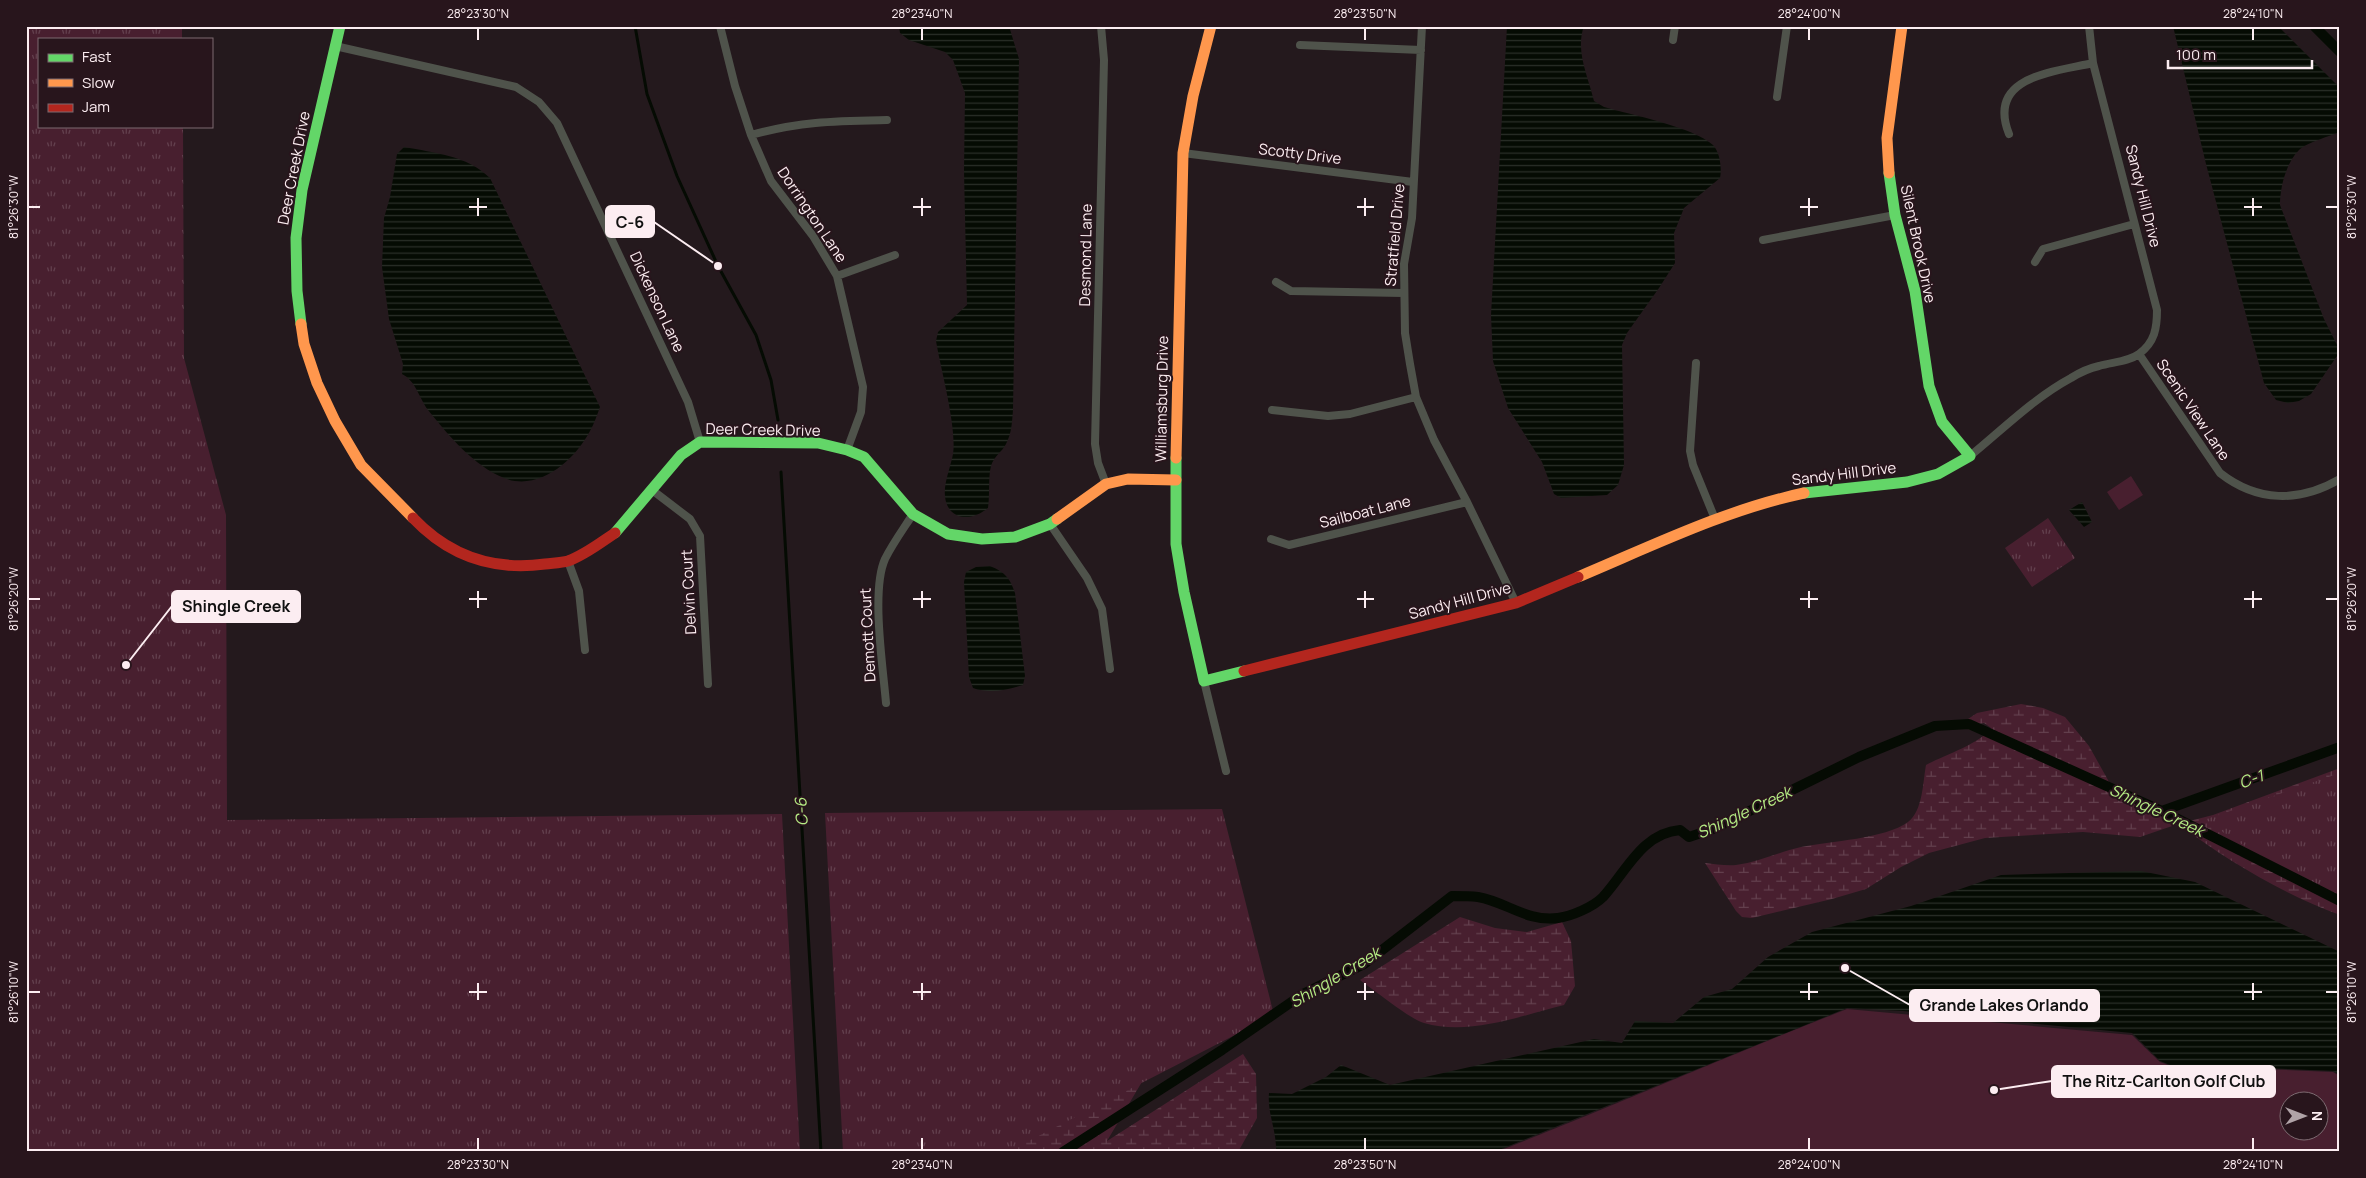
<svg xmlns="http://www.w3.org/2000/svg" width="2366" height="1178" font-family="Manrope,sans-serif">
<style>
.grass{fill:#481f2f;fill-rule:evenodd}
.wetland{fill:url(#wetland-marsh)}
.park{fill:url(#park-tufts)}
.water{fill:url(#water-rules)}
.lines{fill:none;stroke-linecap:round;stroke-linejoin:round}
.stream{stroke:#050b03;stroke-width:3}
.canal{stroke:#050b03;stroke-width:10}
.street{stroke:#4f534b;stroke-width:8}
.fast{stroke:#63d668;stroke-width:11}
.slow{stroke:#ff974d;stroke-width:11}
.jam{stroke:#b3261e;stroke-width:11}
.ticks{fill:none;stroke:#fcedf1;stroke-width:2}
.labels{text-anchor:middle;stroke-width:4;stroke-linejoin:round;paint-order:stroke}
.street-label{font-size:15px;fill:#fcedf1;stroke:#28151c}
.water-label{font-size:16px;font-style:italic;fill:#b6ed85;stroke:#28151c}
.leader{fill:none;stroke:#fcedf1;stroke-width:2}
.callout-dot{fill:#fcedf1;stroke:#28151c;stroke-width:2}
.callout{fill:#fcedf1;stroke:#fcedf1;stroke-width:2}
.callout-label{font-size:16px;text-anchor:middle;font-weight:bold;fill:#111}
.neatline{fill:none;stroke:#fcedf1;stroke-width:2}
.ticks-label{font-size:12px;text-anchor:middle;fill:#fcedf1}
</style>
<defs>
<pattern id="wetland-marsh" width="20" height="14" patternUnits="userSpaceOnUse" patternTransform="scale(1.25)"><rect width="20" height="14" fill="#481f2f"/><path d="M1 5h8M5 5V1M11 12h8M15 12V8" fill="none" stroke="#63404e"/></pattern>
<pattern id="park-tufts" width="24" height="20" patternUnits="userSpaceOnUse" patternTransform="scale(1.25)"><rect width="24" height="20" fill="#481f2f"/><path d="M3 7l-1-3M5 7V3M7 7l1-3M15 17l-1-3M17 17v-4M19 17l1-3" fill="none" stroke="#63404e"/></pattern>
<pattern id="water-rules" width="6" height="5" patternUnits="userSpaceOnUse" patternTransform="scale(1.25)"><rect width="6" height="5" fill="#050b03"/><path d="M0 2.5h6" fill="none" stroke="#2a2f28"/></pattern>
</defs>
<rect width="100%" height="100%" fill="#24191d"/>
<path class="grass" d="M 2131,476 L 2143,495 L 2119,510 L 2107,492 Z
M 1847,1009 L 2132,1035 L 2160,1062 L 2206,1080 L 2264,1069 L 2333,1072 L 2340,1076 L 2340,1152 L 1496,1152 C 1614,1106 1729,1055 1847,1009 ZM 2288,1100 L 2318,1100 L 2318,1130 L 2288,1130 Z"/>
<path class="wetland" d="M 2021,704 L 2043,708 L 2065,717 L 2089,746 L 2108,780 L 2112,791 L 2122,798 L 2178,824 L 2213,815 L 2340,768 L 2340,915 C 2281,893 2228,861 2178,824 L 2140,837 L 2083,832 L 1985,838 L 1929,853 L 1901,867 L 1866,889 L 1832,899 L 1752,918 L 1742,917 L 1736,911 L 1705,863 C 1715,864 1726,866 1736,865 C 1759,862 1779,852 1801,847 C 1830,841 1885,839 1908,822 C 1923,811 1923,781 1926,765 C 1944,755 1980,744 1991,728 L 1984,723 L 1956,727 L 1977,713 Z
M 1460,917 L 1495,928 L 1527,932 L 1562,922 L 1571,941 L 1575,986 L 1564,1005 C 1520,1016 1469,1036 1424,1023 C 1410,1019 1374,990 1360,980 Z
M 1185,1009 L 1107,1141 L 1243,1054 L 1256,1074 L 1257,1118 L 1238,1152 L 944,1152 Z"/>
<path class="park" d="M 26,26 L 182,26 L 182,39 L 39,39 L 39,126 L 183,126 L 184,358 L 226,515 L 227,820 L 782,814 L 800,1152 L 26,1152 Z
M 2048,518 L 2075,558 L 2032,587 L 2005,548 Z
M 2340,773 L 2340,907 L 2204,820 Z
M 1222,809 L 1274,1015 L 1007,1152 L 843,1152 L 825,813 Z"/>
<path class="water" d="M 899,26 L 1009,26 L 1019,59 L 1013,410 C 1012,421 1012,433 1006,444 C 1002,452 994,456 991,466 C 988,477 990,495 988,508 C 977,517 961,522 950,510 C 938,494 950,471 953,454 C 957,428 941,370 936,341 L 938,332 L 967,305 L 964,171 L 965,93 L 953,60 L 945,52 L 909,40 L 900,33 Z
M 1507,26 L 1584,26 C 1575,51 1588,76 1594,101 L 1604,107 C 1632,115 1693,127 1713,145 C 1720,152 1722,169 1720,178 L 1684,208 L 1674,233 L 1675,263 L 1659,288 L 1627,333 L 1622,345 L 1624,465 L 1618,485 L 1607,495 L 1561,498 L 1554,494 L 1542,462 L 1508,408 L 1493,361 L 1491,315 Z
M 2173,26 L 2278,26 L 2340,88 L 2340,132 C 2330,136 2306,143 2299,150 C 2286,163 2280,187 2280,205 L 2324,319 L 2337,345 L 2337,356 L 2311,394 L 2299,401 L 2288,403 L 2276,400 L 2264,383 L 2206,164 Z
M 404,147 C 435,153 466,155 490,178 L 600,407 C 597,415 594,424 590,431 C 575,460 539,492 504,478 C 474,466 448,435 428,410 C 419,398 416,381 402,374 L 403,364 L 389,319 L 382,267 L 384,218 L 390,197 L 397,154 Z
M 2082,502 L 2092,522 L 2084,527 L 2069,510 Z
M 990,566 C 1005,572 1010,578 1015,593 L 1025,676 L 1023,685 C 1007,690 990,694 973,688 L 969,677 L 964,582 L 966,572 L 976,567 Z
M 2141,871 L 2195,882 L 2340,952 L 2340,1075 L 2333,1071 L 2263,1068 L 2205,1079 L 2160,1061 L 2132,1033 L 1903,1011 L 1847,1008 L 1494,1152 L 1276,1152 C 1277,1131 1267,1113 1269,1093 L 1292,1094 L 1326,1077 L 1341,1065 L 1390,1085 L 1594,1039 L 1622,1043 L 1635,1021 L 1673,1023 L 1704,997 L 1732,989 L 1768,957 L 1812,932 L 1911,906 L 2001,875 Z"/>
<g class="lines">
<path class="stream" d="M 635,26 L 647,94 L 677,176 L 718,266 L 756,335 L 771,380 L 778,420
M 781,472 L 821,1152"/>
<path class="canal" d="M 2314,26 L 2340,52
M 2162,811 L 2340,747
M 1063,1152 L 1222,1050 L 1303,994 L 1364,964 L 1452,896 C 1460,896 1470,896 1478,897 C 1507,902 1526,922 1558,918 C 1572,916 1593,907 1603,897 C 1626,872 1642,833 1680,830 L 1689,837 L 1713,829 L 1859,757 L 1935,726 L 1969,724 L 2162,811 L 2340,901"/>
<path class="street" d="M 720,26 L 735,86 L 751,135 L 771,181 L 813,236 L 837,276 L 863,387 L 861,412 L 847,450
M 1101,26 L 1104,60 L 1095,444 L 1098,463 L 1106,484
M 1422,26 L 1412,218 L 1404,264 L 1405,333 L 1410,364 L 1416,397 L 1434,440 L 1467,502 L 1516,603
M 1673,40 L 1675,26
M 1300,45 L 1421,50
M 335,46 L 516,87 L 539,102 L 557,123 L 688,402 L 700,442
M 1777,97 L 1787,26
M 2009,134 C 1986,76 2054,72 2093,63
M 751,135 C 801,121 836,121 887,120
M 1183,153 L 1413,182
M 1763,240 L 1895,215
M 2035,262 L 2043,249 L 2134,224
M 837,276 L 895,255
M 1276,282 L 1291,291 L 1403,293
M 2139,354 L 2220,473 C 2257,502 2299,503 2340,479
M 1696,363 L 1690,451 L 1693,465 L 1715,519
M 1272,410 L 1328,416 L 1350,414 L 1416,397
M 1970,456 C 2003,429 2034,398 2071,378 C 2079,373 2090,368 2099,366 C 2112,362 2128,362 2139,354 C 2155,342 2157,328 2157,310 L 2093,63 L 2089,26
M 652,490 L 690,519 L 700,536 L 708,684
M 1050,524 L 1087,578 L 1102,609 L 1110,669
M 1271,539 L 1289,545 L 1467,502
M 568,561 L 579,591 L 585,650
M 1204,681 L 1226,771
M 886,703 C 883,667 871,590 885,559 C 893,543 904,528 913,514"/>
<path class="fast" d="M 301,324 L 297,291 L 296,238 L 302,190 L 340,26
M 1176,458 L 1176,544 L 1184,592 L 1204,681 L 1244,671
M 1804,493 L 1907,482 L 1938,474 L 1970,456 L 1942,422 L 1929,386 L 1915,291 L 1895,215 L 1889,173
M 615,533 L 681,455 L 700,442 L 818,443 L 847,450 L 864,457 L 913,514 L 948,534 L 982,539 L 1015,537 L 1050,524 L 1057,519"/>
<path class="slow" d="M 1889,173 L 1887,138 L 1902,26
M 301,324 L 304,344 L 317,383 L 335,421 L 361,465 L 413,518
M 1176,458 L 1183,153 L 1193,96 L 1211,26
M 1057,519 L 1106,484 L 1128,479 L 1176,480
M 1578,577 C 1652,546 1725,510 1804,493"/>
<path class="jam" d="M 413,518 C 449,556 494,571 545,564 C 553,563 561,563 568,561 C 585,555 600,543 615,533
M 1244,671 L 1516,603 L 1578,577"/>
</g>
<path class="ticks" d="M 478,28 L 478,40M 922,28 L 922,40M 1365,28 L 1365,40M 1809,28 L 1809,40M 2253,28 L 2253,40M 478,198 L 478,216M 922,198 L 922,216M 1365,198 L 1365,216M 1809,198 L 1809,216M 2253,198 L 2253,216M 28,207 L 40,207M 469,207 L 487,207M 913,207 L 931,207M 1357,207 L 1374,207M 1800,207 L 1818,207M 2244,207 L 2262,207M 2326,207 L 2338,207M 478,591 L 478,608M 922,591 L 922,608M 1365,591 L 1365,608M 1809,591 L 1809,608M 2253,591 L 2253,608M 28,599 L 40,599M 469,599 L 487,599M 913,599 L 931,599M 1357,599 L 1374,599M 1800,599 L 1818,599M 2244,599 L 2262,599M 2326,599 L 2338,599M 478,983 L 478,1000M 922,983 L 922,1000M 1365,983 L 1365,1000M 1809,983 L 1809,1000M 2253,983 L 2253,1000M 28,992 L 40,992M 469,992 L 487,992M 913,992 L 931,992M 1357,992 L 1374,992M 1800,992 L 1818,992M 2244,992 L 2262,992M 2326,992 L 2338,992M 478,1138 L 478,1150M 922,1138 L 922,1150M 1365,1138 L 1365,1150M 1809,1138 L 1809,1150M 2253,1138 L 2253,1150"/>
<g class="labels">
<g class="street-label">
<text transform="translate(1300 154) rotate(7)" y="5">Scotty Drive</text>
<text transform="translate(294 168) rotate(-79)" y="5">Deer Creek Drive</text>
<text transform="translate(2143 196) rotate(76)" y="5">Sandy Hill Drive</text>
<text transform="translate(812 215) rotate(56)" y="5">Dorrington Lane</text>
<text transform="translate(1395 235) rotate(-85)" y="5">Stratfield Drive</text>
<text transform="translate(1918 244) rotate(78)" y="5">Silent Brook Drive</text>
<text transform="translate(1086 255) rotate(-89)" y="5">Desmond Lane</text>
<text transform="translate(657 302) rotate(65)" y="5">Dickenson Lane</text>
<text transform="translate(1162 399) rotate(-89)" y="5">Williamsburg Drive</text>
<text transform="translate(2193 410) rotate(56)" y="5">Scenic View Lane</text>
<text transform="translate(763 430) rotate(1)" y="5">Deer Creek Drive</text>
<text transform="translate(1844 474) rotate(-7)" y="5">Sandy Hill Drive</text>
<text transform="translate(1365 512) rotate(-14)" y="5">Sailboat Lane</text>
<text transform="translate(689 592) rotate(-93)" y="5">Delvin Court</text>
<text transform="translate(1460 601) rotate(-15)" y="5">Sandy Hill Drive</text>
<text transform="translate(868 635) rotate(-93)" y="5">Demott Court</text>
</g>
<g class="water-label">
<text transform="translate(2251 779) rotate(-20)" y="6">C-1</text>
<text transform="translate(2157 810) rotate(25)" y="6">Shingle Creek</text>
<text transform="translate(801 812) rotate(-93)" y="6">C-6</text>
<text transform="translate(1744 812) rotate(-25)" y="6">Shingle Creek</text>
<text transform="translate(1335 977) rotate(-31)" y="6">Shingle Creek</text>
</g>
</g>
<path class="leader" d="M718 266L654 222M126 665L172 606M1845 968L1910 1005M1994 1090L2052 1081"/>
<g class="callout-dot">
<circle cx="718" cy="266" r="5"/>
<circle cx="126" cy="665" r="5"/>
<circle cx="1845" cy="968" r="5"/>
<circle cx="1994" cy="1090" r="5"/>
</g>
<g class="callout">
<rect x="606" y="206" width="48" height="31" rx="5"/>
<rect x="172" y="591" width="128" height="31" rx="5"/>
<rect x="1910" y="990" width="189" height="31" rx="5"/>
<rect x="2052" y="1066" width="223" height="31" rx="5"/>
</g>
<g class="callout-label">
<text x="630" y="228">C-6</text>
<text x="236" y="612">Shingle Creek</text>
<text x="2004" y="1011">Grande Lakes Orlando</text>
<text x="2164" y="1087">The Ritz-Carlton Golf Club</text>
</g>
<rect width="2366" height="1178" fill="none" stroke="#28151c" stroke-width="55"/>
<rect x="38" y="38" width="175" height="90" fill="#28151c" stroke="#7d6b71"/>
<rect x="48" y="54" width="25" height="8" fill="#63d668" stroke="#7d6b71"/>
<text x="82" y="62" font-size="15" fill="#fcedf1">Fast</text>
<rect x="48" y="79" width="25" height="8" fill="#ff974d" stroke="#7d6b71"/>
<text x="82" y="88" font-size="15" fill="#fcedf1">Slow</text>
<rect x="48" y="104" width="25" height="8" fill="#b3261e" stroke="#7d6b71"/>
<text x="82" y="112" font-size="15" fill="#fcedf1">Jam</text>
<g transform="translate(2304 1116) rotate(90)"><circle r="24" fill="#28151c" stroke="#7d6b71"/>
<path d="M0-4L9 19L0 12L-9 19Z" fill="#b0a3a7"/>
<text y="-8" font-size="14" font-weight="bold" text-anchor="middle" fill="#fcedf1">N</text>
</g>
<path d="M2168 60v8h144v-8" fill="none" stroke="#fcedf1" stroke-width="2.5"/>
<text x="2176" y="60" font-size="15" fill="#fcedf1" stroke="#28151c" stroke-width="4" paint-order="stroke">100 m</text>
<rect x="28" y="28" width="2310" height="1122" class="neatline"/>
<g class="ticks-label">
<text x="478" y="18">28°23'30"N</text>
<text x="922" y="18">28°23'40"N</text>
<text x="1365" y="18">28°23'50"N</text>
<text x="1809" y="18">28°24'00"N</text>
<text x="2253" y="18">28°24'10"N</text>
<text transform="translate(2352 207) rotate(-90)" y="4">81°26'30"W</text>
<text transform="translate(14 207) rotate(-90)" y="4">81°26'30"W</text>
<text transform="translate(2352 599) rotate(-90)" y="4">81°26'20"W</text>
<text transform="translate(14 599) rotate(-90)" y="4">81°26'20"W</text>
<text transform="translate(2352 992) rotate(-90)" y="4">81°26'10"W</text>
<text transform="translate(14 992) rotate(-90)" y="4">81°26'10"W</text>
<text x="478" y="1169">28°23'30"N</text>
<text x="922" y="1169">28°23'40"N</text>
<text x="1365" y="1169">28°23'50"N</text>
<text x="1809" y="1169">28°24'00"N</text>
<text x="2253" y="1169">28°24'10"N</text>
</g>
</svg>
